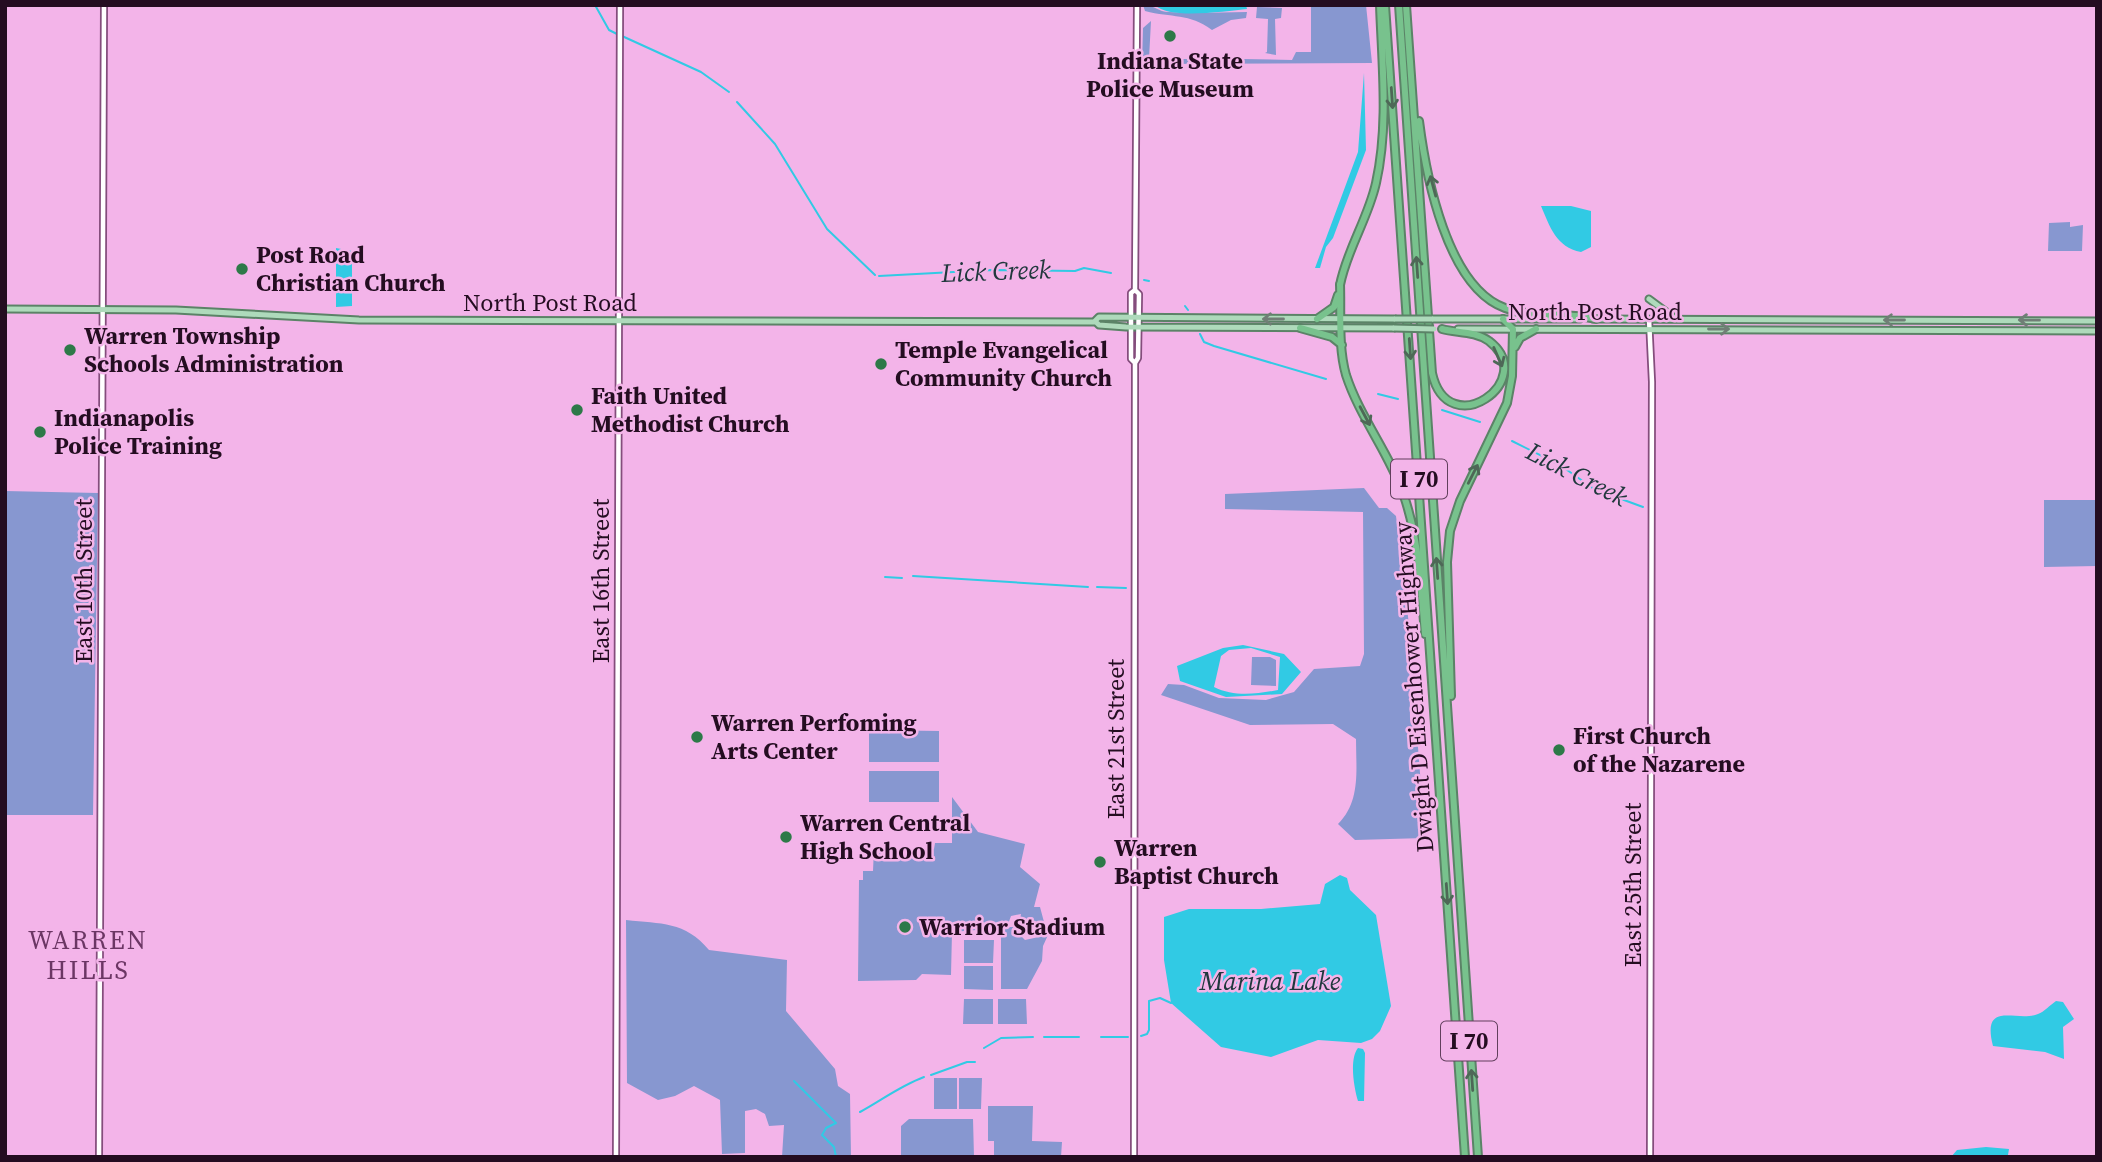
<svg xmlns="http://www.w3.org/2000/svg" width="2102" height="1162" font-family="'Source Serif 4',serif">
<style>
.green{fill:#8797d0}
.water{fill:#31cae4;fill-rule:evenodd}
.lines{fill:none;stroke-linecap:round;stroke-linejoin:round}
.stream{stroke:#31cae4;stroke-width:2}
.tertiary-casing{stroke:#844d7c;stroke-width:8}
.secondary-casing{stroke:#844d7c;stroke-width:8}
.primary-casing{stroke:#5b8367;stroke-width:9}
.motorway-casing{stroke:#5b8367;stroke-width:10}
.tertiary{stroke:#fff;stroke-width:4.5}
.secondary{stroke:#fff;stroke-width:4.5}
.primary{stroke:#aedabb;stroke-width:5}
.motorway{stroke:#78c28d;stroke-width:6}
.primary-bridge-casing{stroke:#5b8367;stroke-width:9;stroke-linecap:butt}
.primary-bridge{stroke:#aedabb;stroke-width:5}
.oneway{stroke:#4e6857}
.oneway2{stroke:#707e76}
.poi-dot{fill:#2d7948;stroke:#f3b4e9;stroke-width:2.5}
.labels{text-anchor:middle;stroke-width:5;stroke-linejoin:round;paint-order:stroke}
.shield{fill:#f3b4e9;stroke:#623f5d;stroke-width:2}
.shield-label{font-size:23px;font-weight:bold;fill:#240d21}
.poi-label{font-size:24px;font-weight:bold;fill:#240d21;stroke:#f3b4e9;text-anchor:start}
.street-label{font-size:24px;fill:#240d21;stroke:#f3b4e9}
.water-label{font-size:26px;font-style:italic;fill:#20383d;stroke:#f3b4e9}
.neighbourhood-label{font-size:26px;letter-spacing:2px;fill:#6b3664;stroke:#f3b4e9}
</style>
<rect width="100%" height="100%" fill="#f3b4e9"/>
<path class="green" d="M 1143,5 C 1155,5 1158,12 1169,12 C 1195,14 1221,12 1247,12 L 1246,18 L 1231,20 L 1212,30 C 1189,13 1172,18 1145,11 Z
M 1311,5 L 1366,5 L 1372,63 L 1150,64 L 1150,70 L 1144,71 L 1142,66 L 1143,28 L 1151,21 L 1149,59 L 1216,59 L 1224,54 L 1242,59 L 1292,60 L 1296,52 L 1311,52 Z
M 1257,7 L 1282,8 L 1281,18 L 1275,19 L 1276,55 L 1265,53 L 1267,52 L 1268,19 L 1256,18 Z
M 2070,222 L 2070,227 L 2083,225 L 2082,251 L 2048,251 L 2049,223 Z
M 1364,488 L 1379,508 L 1387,508 L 1396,516 L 1409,625 L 1410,720 L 1416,721 L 1425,838 L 1355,840 L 1338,824 C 1361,801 1356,770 1356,739 L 1333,724 L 1250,725 L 1161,695 L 1168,684 L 1184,685 L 1219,698 L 1266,700 L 1294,692 L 1314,669 L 1360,666 L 1364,654 L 1363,512 L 1225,509 L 1225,494 Z
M 5,491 L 98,493 L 93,815 L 5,815 Z
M 2044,500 L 2097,500 L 2097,566 L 2044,567 Z
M 1252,657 L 1270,657 L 1276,660 L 1276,686 L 1251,685 Z
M 869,730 L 939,731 L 939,762 L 869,762 Z
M 869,771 L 939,771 L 939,802 L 869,802 Z
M 952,797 L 978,832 L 1025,844 L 1020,867 L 1040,884 L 1034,907 L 1040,907 L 1044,922 L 1039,925 L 1019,925 L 1021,914 L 1011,916 L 1007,927 L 1022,927 L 1019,934 L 1025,940 L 1048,935 L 1043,946 L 1042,961 L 1027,989 L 1001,989 L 1001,928 L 952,932 L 951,975 L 922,974 L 916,980 L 858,981 L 859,880 L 863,880 L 863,871 L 873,871 L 874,848 L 934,849 L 935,843 L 952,843 Z
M 626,920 C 661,924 685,921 709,950 L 787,960 L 786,1011 L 835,1069 L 838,1086 L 850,1094 L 851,1157 L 782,1157 L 784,1125 L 769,1126 L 765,1114 L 756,1109 L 745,1111 L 745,1153 L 722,1154 L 720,1100 L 694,1086 L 675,1096 L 658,1100 L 627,1083 Z
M 964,940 L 994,940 L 993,963 L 964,963 Z
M 964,966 L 993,966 L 993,990 L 964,989 Z
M 964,999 L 993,999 L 993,1024 L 963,1024 Z
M 998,999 L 1026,999 L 1027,1024 L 998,1024 Z
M 934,1078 L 957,1078 L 957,1109 L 934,1109 Z
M 959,1078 L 982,1078 L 981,1109 L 959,1109 Z
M 988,1106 L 1033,1106 L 1032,1141 L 1062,1142 L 1061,1157 L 994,1157 L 994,1141 L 988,1141 Z
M 909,1119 L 973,1119 L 974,1157 L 901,1157 L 901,1126 Z"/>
<path class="water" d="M 1155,5 L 1246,5 L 1247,9 C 1226,11 1169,20 1155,5 Z
M 1364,73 L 1366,150 L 1333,238 L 1326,247 L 1320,268 L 1315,268 L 1358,152 Z
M 1541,206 L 1571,206 L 1591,211 L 1591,247 L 1581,252 C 1556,247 1550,227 1541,206 Z
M 336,248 L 352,251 L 352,306 L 336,307 Z
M 1243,645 L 1284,654 L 1301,672 L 1282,694 L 1226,697 L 1180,681 L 1177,666 L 1223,648 ZM 1251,648 L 1280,657 L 1278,690 C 1256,694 1234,697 1214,687 L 1221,656 L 1229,650 Z
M 1340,875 L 1347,878 L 1350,890 L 1376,915 L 1391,1006 L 1380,1031 L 1372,1039 L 1361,1043 L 1318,1040 L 1271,1057 L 1221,1047 L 1171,1003 L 1164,960 L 1164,917 L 1189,909 L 1261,909 L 1320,904 L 1325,884 Z
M 2056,1001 L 2063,1002 L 2074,1019 L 2063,1027 L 2064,1059 L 2045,1052 L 1993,1046 C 1981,999 2017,1023 2038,1014 C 2044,1012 2050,1005 2056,1001 Z
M 1358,1048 L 1363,1049 L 1365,1053 L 1364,1101 L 1358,1101 C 1354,1088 1349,1059 1358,1048 Z
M 1986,1147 L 2009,1149 L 2008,1155 L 1951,1157 L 1957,1150 Z"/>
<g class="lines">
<path class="stream" d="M 595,5 L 609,30 L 617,34
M 622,36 L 701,72 L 729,92
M 737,102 L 775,144 L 827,229 L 875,275
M 879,276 L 991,270 L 1075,271 L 1084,268 L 1111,273
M 1144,280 L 1149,281
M 1185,306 L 1188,310
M 1200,334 L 1204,342 L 1214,346 L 1326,379
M 1378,394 L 1398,399
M 1442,410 L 1480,422
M 1512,441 L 1560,465 L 1594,489 L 1643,507
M 913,576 L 1088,587
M 885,577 L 902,578
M 1097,587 L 1126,588
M 1141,1036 L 1147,1034 L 1149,1030 L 1149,1001 L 1160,998 L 1171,1003
M 1044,1037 L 1079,1037
M 1101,1037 L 1128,1037
M 984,1048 L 1001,1038 L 1033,1037
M 931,1075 L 967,1062 L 975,1062
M 794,1081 L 836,1123 L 826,1128 L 822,1135 L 834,1147 L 836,1157
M 860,1112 C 882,1100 900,1086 924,1077"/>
<g class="tertiary-casing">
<path id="tertiary" d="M 1649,319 L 1652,382 L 1650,1157
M 616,1157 L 620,5"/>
</g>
<g class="secondary-casing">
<path id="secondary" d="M 1135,363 L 1138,358 L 1139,294 L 1135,290
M 99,1157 L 104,5
M 1134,1157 L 1135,383 L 1135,363 L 1131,359 L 1131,293 L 1135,290 L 1137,5"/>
</g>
<g class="primary-casing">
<path id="primary" d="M 1649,299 L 1676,319
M 5,309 L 176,310 L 359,320 L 1094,322 L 1099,317 L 1395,319
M 1432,319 L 1580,319
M 1593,319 L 2097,321
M 1096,322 L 1099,325 L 1126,327 L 1394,328
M 1458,329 L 2097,331"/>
</g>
<g class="motorway-casing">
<path id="motorway" d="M 1385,5 L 1465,1157
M 1399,5 L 1478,1157
M 1406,5 L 1432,373 C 1448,445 1540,380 1489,341 C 1475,331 1457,333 1442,329
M 1419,121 C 1426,176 1447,287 1505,308 C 1533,318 1566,312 1596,319
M 1340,284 C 1341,313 1338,347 1346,375 C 1360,418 1390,454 1404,496 C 1419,540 1421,588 1425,634
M 1340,285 C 1347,249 1368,219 1376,183 C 1389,125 1382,64 1380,5
M 1317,319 L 1334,307 L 1338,295
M 1300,328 L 1332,337 L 1342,345
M 1515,347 L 1520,338 L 1536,329
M 1451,696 L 1447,562 L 1450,531 L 1460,501 L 1507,403 L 1512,376 L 1513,329 L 1503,319"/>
</g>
<use href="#tertiary" class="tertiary"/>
<use href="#secondary" class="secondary"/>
<use href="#primary" class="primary"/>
<use href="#motorway" class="motorway"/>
<g class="primary-bridge-casing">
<path id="primary-bridge" d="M 1395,319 L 1432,319
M 1394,328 L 1434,329"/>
</g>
<use href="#primary-bridge" class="primary-bridge"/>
</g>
<defs><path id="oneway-shaft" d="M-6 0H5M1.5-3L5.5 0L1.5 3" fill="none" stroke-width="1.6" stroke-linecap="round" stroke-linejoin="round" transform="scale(1.75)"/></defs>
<g class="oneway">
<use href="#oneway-shaft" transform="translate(1392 98) rotate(86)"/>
<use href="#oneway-shaft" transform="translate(1433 186) rotate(-105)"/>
<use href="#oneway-shaft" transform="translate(1417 267) rotate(-94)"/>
<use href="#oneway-shaft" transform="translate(1410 349) rotate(86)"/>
<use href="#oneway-shaft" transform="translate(1498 357) rotate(66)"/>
<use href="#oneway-shaft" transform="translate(1365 416) rotate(62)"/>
<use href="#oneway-shaft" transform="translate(1473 474) rotate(-63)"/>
<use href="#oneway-shaft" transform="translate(1437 568) rotate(-94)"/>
<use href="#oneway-shaft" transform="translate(1447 894) rotate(86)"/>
<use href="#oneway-shaft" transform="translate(1472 1080) rotate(-94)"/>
</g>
<g class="oneway2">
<use href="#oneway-shaft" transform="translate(1273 319) rotate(-180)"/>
<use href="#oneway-shaft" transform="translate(1894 320) rotate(-180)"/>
<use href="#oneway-shaft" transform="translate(2029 320) rotate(-179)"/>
<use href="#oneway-shaft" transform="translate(1719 329)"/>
</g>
<g class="poi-dot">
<circle cx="1170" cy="36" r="7"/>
<circle cx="242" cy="269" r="7"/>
<circle cx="70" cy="350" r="7"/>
<circle cx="881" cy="364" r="7"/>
<circle cx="577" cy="410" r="7"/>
<circle cx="40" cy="432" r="7"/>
<circle cx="697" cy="737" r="7"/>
<circle cx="1559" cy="750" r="7"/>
<circle cx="786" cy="837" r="7"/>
<circle cx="1100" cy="862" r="7"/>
<circle cx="905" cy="927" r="7"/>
</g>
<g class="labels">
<g class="shield">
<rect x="1391" y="459.5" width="56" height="39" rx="5"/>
<rect x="1441" y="1021.5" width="56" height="39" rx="5"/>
</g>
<g class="shield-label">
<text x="1419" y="487">I 70</text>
<text x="1469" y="1049">I 70</text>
</g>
<g class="poi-label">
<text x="1170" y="69" text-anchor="middle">Indiana State<tspan x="1170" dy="28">Police Museum</tspan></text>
<text x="256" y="263">Post Road<tspan x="256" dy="28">Christian Church</tspan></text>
<text x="84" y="344">Warren Township<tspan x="84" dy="28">Schools Administration</tspan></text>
<text x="895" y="358">Temple Evangelical<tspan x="895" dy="28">Community Church</tspan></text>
<text x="591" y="404">Faith United<tspan x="591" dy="28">Methodist Church</tspan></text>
<text x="54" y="426">Indianapolis<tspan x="54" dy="28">Police Training</tspan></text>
<text x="711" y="731">Warren Perfoming<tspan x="711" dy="28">Arts Center</tspan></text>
<text x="1573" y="744">First Church<tspan x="1573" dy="28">of the Nazarene</tspan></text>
<text x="800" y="831">Warren Central<tspan x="800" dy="28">High School</tspan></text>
<text x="1114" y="856">Warren<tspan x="1114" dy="28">Baptist Church</tspan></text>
<text x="919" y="935">Warrior Stadium</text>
</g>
<g class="street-label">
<text x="550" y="311">North Post Road</text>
<text x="1595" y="320">North Post Road</text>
<text transform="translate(84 581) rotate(-90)" y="8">East 10th Street</text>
<text transform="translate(601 581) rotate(-90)" y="8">East 16th Street</text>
<text transform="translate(1414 687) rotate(-94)" y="8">Dwight D Eisenhower Highway</text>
<text transform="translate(1116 739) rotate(-90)" y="8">East 21st Street</text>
<text transform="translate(1633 885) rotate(-90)" y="8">East 25th Street</text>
</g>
<g class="water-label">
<text transform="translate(996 271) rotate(-2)" y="9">Lick Creek</text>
<text transform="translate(1577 474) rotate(27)" y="9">Lick Creek</text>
<text x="1270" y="990">Marina Lake</text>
</g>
<g class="neighbourhood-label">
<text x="88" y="949">WARREN<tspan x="88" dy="30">HILLS</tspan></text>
</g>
</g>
<rect width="2102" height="1162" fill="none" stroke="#240d21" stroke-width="14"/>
</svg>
